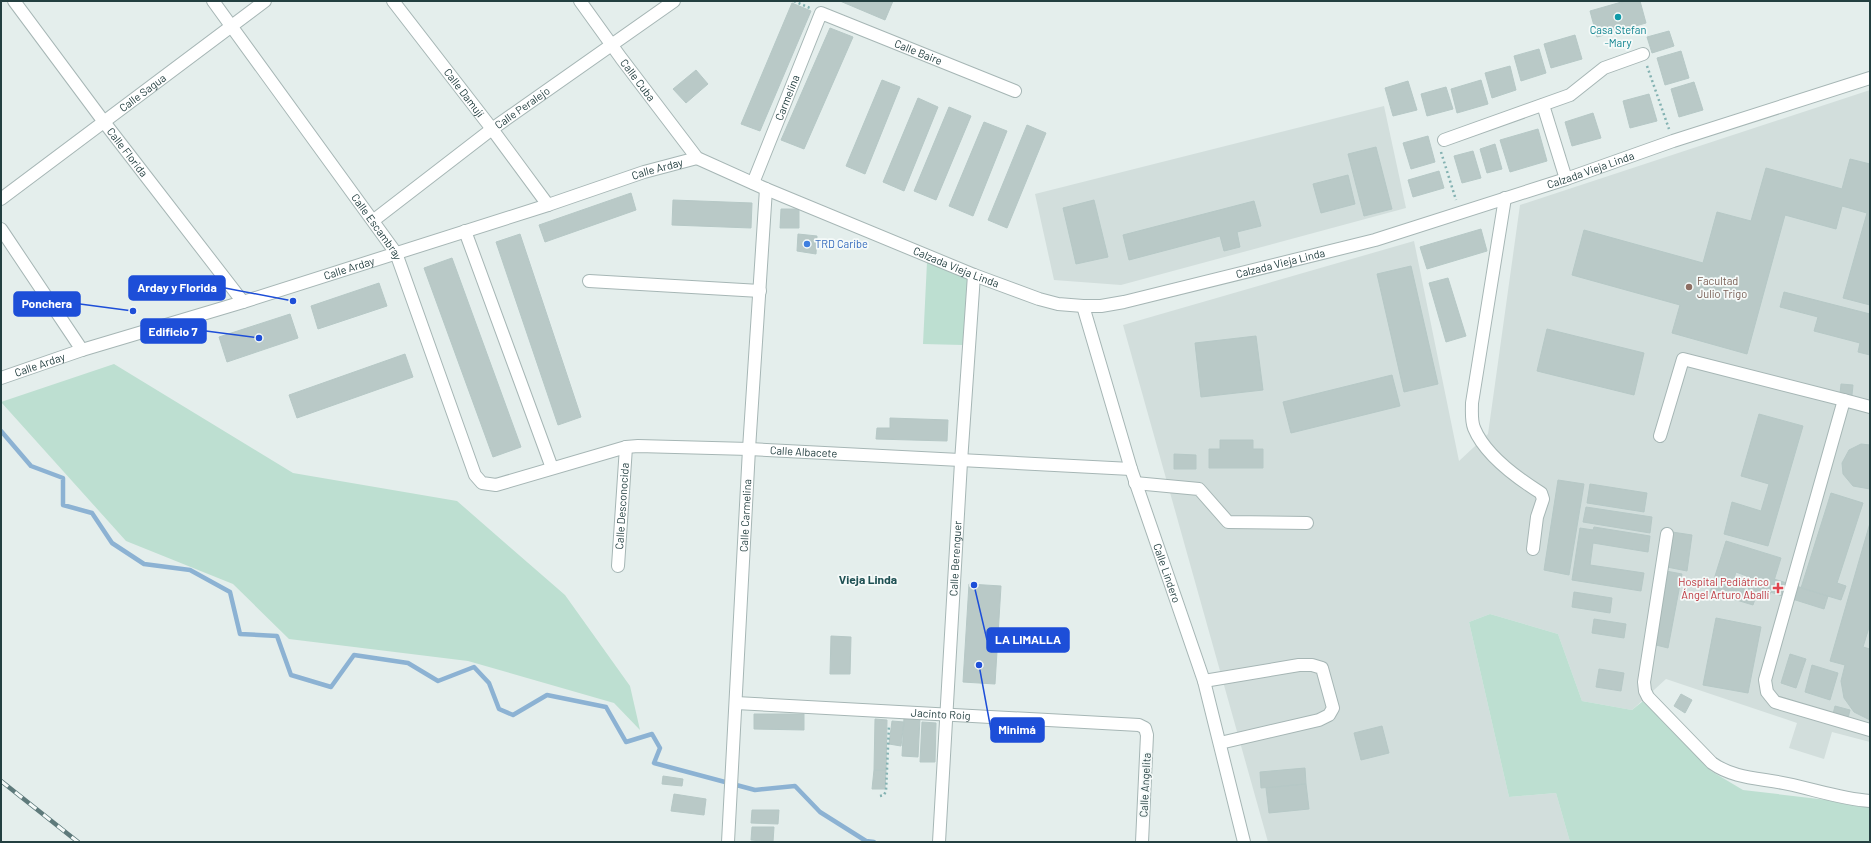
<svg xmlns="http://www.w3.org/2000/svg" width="1871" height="843" font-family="Barlow,sans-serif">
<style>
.built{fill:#d2dedc}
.green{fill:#bddfd1}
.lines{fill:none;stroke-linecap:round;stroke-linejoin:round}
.stream{stroke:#8cb2d3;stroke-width:4.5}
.building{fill:#b9c9c7;stroke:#b6c8c6;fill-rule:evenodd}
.minor-casing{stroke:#a6b6b5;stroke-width:14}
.path{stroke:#84b2b2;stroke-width:2.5;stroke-dasharray:2 3;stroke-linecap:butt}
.minor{stroke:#fff;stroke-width:12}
.rail-casing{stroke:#5e7a7b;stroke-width:4.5}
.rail{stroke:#f5faf9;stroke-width:3;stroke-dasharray:9;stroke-linecap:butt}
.culture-dot{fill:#0f9aa8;stroke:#f5faf9;stroke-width:1.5}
.shop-dot{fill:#3f7fe0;stroke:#f5faf9;stroke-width:1.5}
.education-dot{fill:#8d6e63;stroke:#f5faf9;stroke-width:1.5}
.health-dot{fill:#e0444e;stroke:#f5faf9;stroke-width:1.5}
.labels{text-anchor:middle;stroke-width:3.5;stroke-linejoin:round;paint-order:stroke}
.culture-label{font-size:11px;fill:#0d838f;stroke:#f5faf9}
.street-label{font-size:11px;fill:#233f40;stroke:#f5faf9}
.shop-label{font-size:11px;fill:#366cbe;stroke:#f5faf9;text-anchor:start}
.education-label{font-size:11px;fill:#785e54;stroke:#f5faf9;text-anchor:start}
.health-label{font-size:11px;fill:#be3a42;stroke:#f5faf9;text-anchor:end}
.neighbourhood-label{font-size:12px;font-weight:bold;fill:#1e5053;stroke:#f5faf9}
.leader{fill:none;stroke:#1d4ed8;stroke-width:1.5}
.callout-dot{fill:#1d4ed8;stroke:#f5faf9;stroke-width:1.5}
.callout{fill:#1d4ed8;stroke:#1d4ed8;stroke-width:1.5}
.callout-label{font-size:12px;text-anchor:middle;font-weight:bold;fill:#fff}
</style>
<rect width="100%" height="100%" fill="#e4eeec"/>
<path class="built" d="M 1870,90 L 1870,742 L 1832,732 L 1824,759 L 1789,748 L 1797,723 L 1666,679 L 1632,710 L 1582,701 L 1558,634 L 1490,614 L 1469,622 L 1509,797 L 1556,793 L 1570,842 L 1268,842 L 1123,325 L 1414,241 L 1459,461 L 1488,434 L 1520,205 Z
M 1384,106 L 1406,208 L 1121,285 L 1054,280 L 1035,194 Z"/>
<path class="green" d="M 927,262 L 968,276 L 963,345 L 923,344 Z
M 114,364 L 293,473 L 457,501 L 565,595 L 630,686 L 640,730 L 614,703 L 468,661 L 289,639 L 233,584 L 126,541 L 1,402 Z
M 1490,614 L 1558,634 L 1582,701 L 1632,710 L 1648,697 L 1711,771 L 1743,790 L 1870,805 L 1870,842 L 1570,842 L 1556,793 L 1509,797 L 1469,622 Z"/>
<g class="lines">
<path class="stream" d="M 1,431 L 31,466 L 63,478 L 63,505 L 92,513 L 112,543 L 144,564 L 190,570 L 230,592 L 240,634 L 277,636 L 291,675 L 331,687 L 354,655 L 408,663 L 438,681 L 474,667 L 489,683 L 499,709 L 513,715 L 547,695 L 606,707 L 626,742 L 652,734 L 660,748 L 654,763 L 755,790 L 795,786 L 820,812 L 866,841 L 874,842"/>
</g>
<path class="building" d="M 840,1 L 893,1 L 885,20 Z
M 1625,1 L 1640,1 L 1646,23 L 1597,37 L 1590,11 Z
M 792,3 L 811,11 L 760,131 L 741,124 Z
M 830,28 L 853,37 L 804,149 L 781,140 Z
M 1669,31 L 1674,46 L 1652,53 L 1647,37 Z
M 1575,35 L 1582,59 L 1551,68 L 1544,44 Z
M 1539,49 L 1546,73 L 1521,81 L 1514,56 Z
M 1681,51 L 1689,78 L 1665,85 L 1657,58 Z
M 1510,66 L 1516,90 L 1492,98 L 1485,73 Z
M 696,70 L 708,84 L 686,103 L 673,89 Z
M 882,80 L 900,87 L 865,174 L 846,166 Z
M 1481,80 L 1488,104 L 1457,113 L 1451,89 Z
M 1408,81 L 1417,110 L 1393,116 L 1385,88 Z
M 1694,82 L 1703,110 L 1679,117 L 1671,89 Z
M 1446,87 L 1453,109 L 1427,116 L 1421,94 Z
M 1649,94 L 1657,121 L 1630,128 L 1623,101 Z
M 918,98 L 938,107 L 904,191 L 883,182 Z
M 949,107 L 971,116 L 936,200 L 914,191 Z
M 1593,113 L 1601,138 L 1572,146 L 1565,122 Z
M 984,122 L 1007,131 L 973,216 L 949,206 Z
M 1027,125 L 1046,133 L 1007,228 L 988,220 Z
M 1538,129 L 1547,161 L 1510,172 L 1500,140 Z
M 1428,136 L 1435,162 L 1411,169 L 1403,143 Z
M 1495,144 L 1502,169 L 1487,173 L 1480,149 Z
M 1376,147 L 1392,209 L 1364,216 L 1348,154 Z
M 1473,151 L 1481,178 L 1462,183 L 1454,156 Z
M 1850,159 L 1870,164 L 1870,305 L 1843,298 L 1867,213 L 1842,206 L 1836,229 L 1785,215 L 1747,354 L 1672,333 L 1680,305 L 1572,275 L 1584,230 L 1703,263 L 1717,212 L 1751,221 L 1766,168 L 1842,189 Z
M 1439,171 L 1444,188 L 1413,197 L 1408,180 Z
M 1348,175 L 1355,204 L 1321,213 L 1313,184 Z
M 631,193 L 636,210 L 545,242 L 539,225 Z
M 673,200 L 752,203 L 751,228 L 672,225 Z
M 1094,200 L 1108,257 L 1076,264 L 1063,208 Z
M 1254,201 L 1261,226 L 1237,232 L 1240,247 L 1224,251 L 1220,236 L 1129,260 L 1123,235 Z
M 781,209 L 799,209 L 799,228 L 780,228 Z
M 1481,229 L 1487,251 L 1427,269 L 1420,247 Z
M 520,234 L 581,417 L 558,425 L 496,242 Z
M 798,234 L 817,236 L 816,254 L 797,251 Z
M 452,258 L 521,447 L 493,457 L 424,268 Z
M 1411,266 L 1438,384 L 1404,392 L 1377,274 Z
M 1448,278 L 1466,336 L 1446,342 L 1429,283 Z
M 379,283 L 387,306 L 318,329 L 311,306 Z
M 1784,292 L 1870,314 L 1870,355 L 1858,352 L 1860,343 L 1814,331 L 1818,317 L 1780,307 Z
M 290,314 L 298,338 L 227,362 L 219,337 Z
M 1547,329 L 1644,353 L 1634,395 L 1537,371 Z
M 1256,336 L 1263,390 L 1201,397 L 1195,343 Z
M 405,354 L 413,377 L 297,418 L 289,395 Z
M 1392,375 L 1400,406 L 1291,433 L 1283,402 Z
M 1841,384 L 1853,385 L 1852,395 L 1840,394 Z
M 1759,414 L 1803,426 L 1768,546 L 1724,534 L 1732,502 L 1761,511 L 1769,484 L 1741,476 Z
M 890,418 L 948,420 L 947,441 L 876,439 L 877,428 L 890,428 Z
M 1220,440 L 1253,440 L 1253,449 L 1263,449 L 1263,468 L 1209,468 L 1209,449 L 1220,449 Z
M 1861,444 L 1870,445 L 1870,489 L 1853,486 L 1843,474 L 1842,463 L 1849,450 Z
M 1174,454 L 1196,455 L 1196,469 L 1174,469 Z
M 1558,480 L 1584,484 L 1569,575 L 1544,570 Z
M 1590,484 L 1647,493 L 1644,512 L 1587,503 Z
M 1831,493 L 1863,503 L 1837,583 L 1846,586 L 1841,600 L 1801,588 Z
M 1586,507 L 1652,517 L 1650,533 L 1583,522 Z
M 1870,523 L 1870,624 L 1863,647 L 1870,649 L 1870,720 L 1854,712 L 1844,698 L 1841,681 L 1845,665 L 1830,661 Z
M 1594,527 L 1650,536 L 1648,552 L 1593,543 L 1590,565 L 1644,573 L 1641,591 L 1572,580 L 1580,528 L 1593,530 Z
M 1672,532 L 1692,535 L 1687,571 L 1667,567 Z
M 1726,541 L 1781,558 L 1769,597 L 1757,593 L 1753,605 L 1710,592 ZM 1736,572 L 1752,578 L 1748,590 L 1732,585 Z
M 1666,571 L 1682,574 L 1668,648 L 1652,644 Z
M 1774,579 L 1828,596 L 1824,609 L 1770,592 Z
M 969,584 L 1001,586 L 995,684 L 963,682 Z
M 1574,592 L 1612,598 L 1610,613 L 1572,607 Z
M 1716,618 L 1761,627 L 1748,693 L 1703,685 Z
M 1594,619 L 1626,624 L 1624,638 L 1592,633 Z
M 831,636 L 851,637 L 850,674 L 830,674 Z
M 1790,654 L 1806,659 L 1796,688 L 1781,683 Z
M 1812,665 L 1838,673 L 1830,700 L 1805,692 Z
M 1599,669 L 1624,673 L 1621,691 L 1596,687 Z
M 1681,694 L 1692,700 L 1685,713 L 1674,706 Z
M 1835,706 L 1850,710 L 1848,718 L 1833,714 Z
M 754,714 L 804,714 L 804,730 L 754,729 Z
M 904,717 L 920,718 L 918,757 L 902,756 Z
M 875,719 L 887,720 L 886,770 L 874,770 Z
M 892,721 L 904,722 L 901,746 L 889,744 Z
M 922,722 L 936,723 L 935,762 L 920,762 Z
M 1382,726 L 1389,753 L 1361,760 L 1354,733 Z
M 1305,768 L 1306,784 L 1261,788 L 1260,772 Z
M 874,770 L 886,770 L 885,789 L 872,789 Z
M 663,776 L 683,779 L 682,786 L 662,784 Z
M 1306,784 L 1309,809 L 1269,813 L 1266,788 Z
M 674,794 L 706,799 L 704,815 L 671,811 Z
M 752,810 L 779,810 L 778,824 L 751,823 Z
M 752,827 L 774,827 L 773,842 L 751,840 Z"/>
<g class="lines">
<g class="minor-casing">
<g id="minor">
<path id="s1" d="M 14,1 L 104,122 L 243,302"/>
<path id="s2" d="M 213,1 L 396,253 L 475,475 L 482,483 L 496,485 L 626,447 L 638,446 L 749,449 L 1131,469"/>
<path id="s3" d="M 393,1 L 492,129 L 548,205"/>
<path id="s4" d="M 580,1 L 621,58 L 697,158 L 766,189 L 974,275 L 1039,299 L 1058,304 L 1083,306 L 1101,306 L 1124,302 L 1375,240 L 1566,179 L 1673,141 L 1870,78"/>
<path d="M 1543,105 L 1566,179"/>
<path d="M 1444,140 L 1570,95 L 1604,68 L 1643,54"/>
<path id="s5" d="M 753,183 L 821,13 L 1015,91"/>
<path d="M 1505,198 L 1472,403 C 1472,411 1471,420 1474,428 C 1485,455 1517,478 1541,493 L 1543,499 L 1537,517 L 1533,549"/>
<path id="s6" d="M 1,199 L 265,1"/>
<path id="s7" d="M 374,220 L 492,129 L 674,1"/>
<path d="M 1,229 L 82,350"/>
<path d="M 465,231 L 552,468"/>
<path d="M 589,281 L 760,291"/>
<path id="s8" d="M 1083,306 L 1131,469 L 1204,681 L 1244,842"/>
<path id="s9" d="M 1,378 L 82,350 L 243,302 L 548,205 L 644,172 L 697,158"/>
<path d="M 1870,407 L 1844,400 L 1765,680 L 1767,692 L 1775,702 L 1870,730"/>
<path d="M 1660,436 L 1683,359 L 1844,400"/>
<path d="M 1135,483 L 1199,489 L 1228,522 L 1307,523"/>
<path d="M 1667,534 L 1644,682 L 1645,691 L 1648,697 L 1712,763 C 1734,779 1762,778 1788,784 C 1816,790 1842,799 1870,801"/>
<path id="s10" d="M 618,566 L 626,447"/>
<path d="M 1204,681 L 1299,665 L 1312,665 L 1322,668 L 1333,708 L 1329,715 L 1319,720 L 1220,743"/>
<path id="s11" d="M 736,703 L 1139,725 L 1145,728 L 1147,735 L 1142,842"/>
<path id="s12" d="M 728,842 L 749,449 L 766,189"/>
<path id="s13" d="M 939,842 L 961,462 L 974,275"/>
</g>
</g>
<path class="path" d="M 794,1 L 810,8
M 1647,66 L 1669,129
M 1441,152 L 1456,200
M 880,796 L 884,795 L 886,791 L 889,725"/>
<use href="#minor" class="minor"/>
<g class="rail-casing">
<path id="rail" d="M 1,781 L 78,842"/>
</g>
<use href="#rail" class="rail"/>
</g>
<circle class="culture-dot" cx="1618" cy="17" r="4"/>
<circle class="shop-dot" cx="807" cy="244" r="4"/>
<circle class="education-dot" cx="1689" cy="287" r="4"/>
<path class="health-dot" d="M1776 582h4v4h4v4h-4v4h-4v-4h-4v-4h4z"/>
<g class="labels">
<g class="culture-label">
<text x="1618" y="34">Casa Stefan<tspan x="1618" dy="13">-Mary</tspan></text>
</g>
<g class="street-label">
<text dy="4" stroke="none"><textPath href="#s5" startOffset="288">Calle Baire</textPath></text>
<text dy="4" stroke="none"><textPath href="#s4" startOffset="98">Calle Cuba</textPath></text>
<text dy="4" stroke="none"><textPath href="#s6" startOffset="177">Calle Sagua</textPath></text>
<text dy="4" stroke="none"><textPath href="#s3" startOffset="116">Calle Damují</textPath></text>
<text dy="4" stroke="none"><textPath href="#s5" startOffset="92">Carmelina</textPath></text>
<text dy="4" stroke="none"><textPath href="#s7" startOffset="186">Calle Peralejo</textPath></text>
<text dy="4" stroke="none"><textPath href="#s1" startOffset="189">Calle Florida</textPath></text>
<text dy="4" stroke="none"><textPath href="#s9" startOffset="689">Calle Arday</textPath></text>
<text dy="4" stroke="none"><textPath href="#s4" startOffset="1137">Calzada Vieja Linda</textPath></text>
<text dy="4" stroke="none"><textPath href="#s2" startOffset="279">Calle Escambray</textPath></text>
<text dy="4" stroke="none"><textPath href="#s4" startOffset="813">Calzada Vieja Linda</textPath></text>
<text dy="4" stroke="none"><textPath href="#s4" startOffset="477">Calzada Vieja Linda</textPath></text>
<text dy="4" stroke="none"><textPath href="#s9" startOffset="365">Calle Arday</textPath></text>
<text dy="4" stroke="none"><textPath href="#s9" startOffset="41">Calle Arday</textPath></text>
<text dy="4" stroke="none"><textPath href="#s2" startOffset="885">Calle Albacete</textPath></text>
<text dy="4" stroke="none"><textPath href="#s10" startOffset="60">Calle Desconocida</textPath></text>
<text dy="4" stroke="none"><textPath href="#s12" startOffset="327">Calle Carmelina</textPath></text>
<text dy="4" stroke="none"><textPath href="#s13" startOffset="284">Calle Berenguer</textPath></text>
<text dy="4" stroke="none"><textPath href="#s8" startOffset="280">Calle Lindero</textPath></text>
<text dy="4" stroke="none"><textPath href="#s11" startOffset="205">Jacinto Roig</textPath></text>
<text transform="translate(1145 785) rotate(-87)" y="4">Calle Angelita</text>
</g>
<g class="shop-label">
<text x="815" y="248">TRD Caribe</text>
</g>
<g class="education-label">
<text x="1697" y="285">Facultad<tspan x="1697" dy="13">Julio Trigo</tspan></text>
</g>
<g class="health-label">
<text x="1769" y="586">Hospital Pediátrico<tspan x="1769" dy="13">Ángel Arturo Aballí</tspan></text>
</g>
<g class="neighbourhood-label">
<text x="868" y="584">Vieja Linda</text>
</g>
</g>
<path class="leader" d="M293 301L225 288M133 311L80 304M259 338L206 331M974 585L987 640M979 665L991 730"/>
<g class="callout-dot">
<circle cx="293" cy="301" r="4"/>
<circle cx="133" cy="311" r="4"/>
<circle cx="259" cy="338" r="4"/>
<circle cx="974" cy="585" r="4"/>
<circle cx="979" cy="665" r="4"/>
</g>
<g class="callout">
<rect x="129" y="276" width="96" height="24" rx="4"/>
<rect x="14" y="292" width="66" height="24" rx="4"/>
<rect x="141" y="319" width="65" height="24" rx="4"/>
<rect x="987" y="628" width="82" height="24" rx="4"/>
<rect x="991" y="718" width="53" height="24" rx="4"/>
</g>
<g class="callout-label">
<text x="177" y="292">Arday y Florida</text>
<text x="47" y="308">Ponchera</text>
<text x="173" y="336">Edificio 7</text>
<text x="1028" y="644">LA LIMALLA</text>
<text x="1017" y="734">Minimá</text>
</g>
<rect width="1871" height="843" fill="none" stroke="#233f40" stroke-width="4"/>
</svg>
